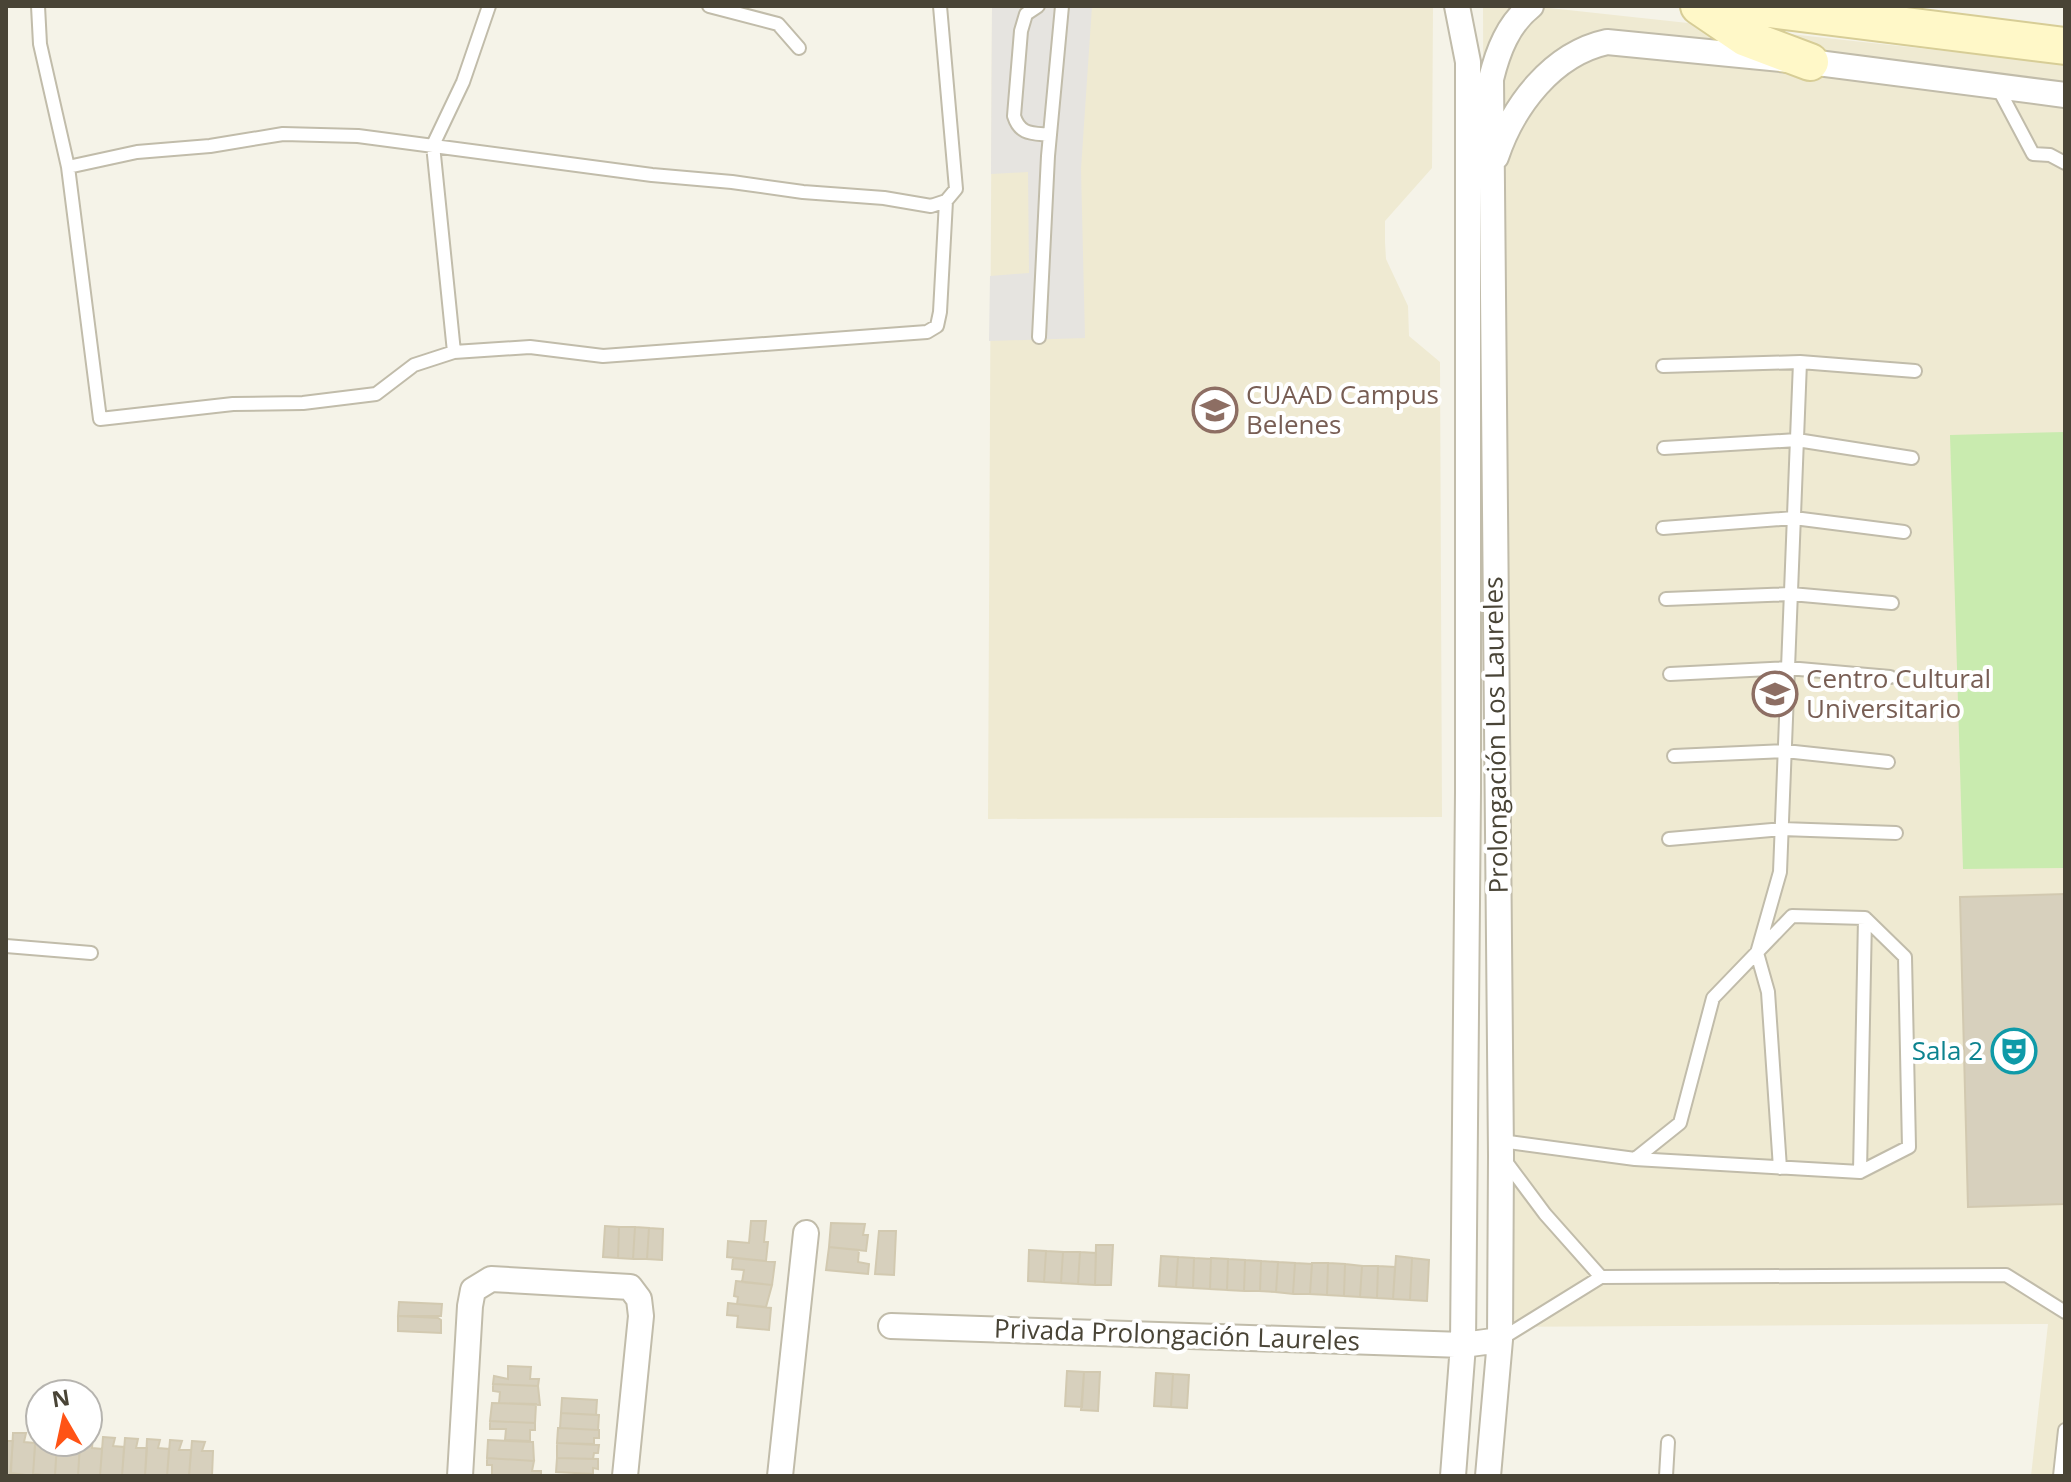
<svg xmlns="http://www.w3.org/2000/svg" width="2071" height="1482" font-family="'Open Sans',sans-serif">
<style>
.education{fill:#efead2}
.green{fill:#c9ebaf}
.parking{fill:#e6e4e0}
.building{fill:#d7d0bd;stroke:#d2c9b0;stroke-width:2}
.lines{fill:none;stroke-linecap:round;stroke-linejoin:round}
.service-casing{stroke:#c1bcaa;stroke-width:16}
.minor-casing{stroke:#c1bcaa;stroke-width:28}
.secondary-casing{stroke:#d7cd96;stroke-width:40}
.service{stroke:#fff;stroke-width:12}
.minor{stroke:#fff;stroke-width:24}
.secondary{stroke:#fff8c8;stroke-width:36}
.labels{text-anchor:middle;stroke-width:8;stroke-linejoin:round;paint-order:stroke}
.education-label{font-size:26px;fill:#785e54;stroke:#fff;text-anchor:start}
.street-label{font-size:26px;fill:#494436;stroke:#fff}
.culture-label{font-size:26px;fill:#0d838f;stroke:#fff;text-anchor:end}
</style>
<rect width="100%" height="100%" fill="#f5f3e8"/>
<path class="education" d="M 992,6 L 1433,6 L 1432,168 L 1385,221 L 1385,242 L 1386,259 L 1408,306 L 1409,336 L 1440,362 L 1442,817 L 988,819 Z
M 1483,6 L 1531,6 L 2065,64 L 2065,1476 L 2031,1476 L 2048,1324 L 1488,1327 Z"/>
<path class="green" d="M 2065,432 L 2065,868 L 1963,869 L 1950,435 Z"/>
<path class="parking" d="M 992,6 L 1092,6 L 1081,169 L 1085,338 L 989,341 L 990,276 L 1029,273 L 1028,172 L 991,174 Z"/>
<path class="building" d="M 2065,894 L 2065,1204 L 1968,1207 L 1960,897 Z
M 2065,894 L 2065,1204 L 1968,1207 L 1960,897 Z
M 751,1221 L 766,1221 L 764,1242 L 768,1242 L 766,1261 L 727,1257 L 728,1241 L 749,1243 Z
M 831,1223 L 865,1224 L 863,1235 L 868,1235 L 866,1251 L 829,1247 Z
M 605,1226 L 619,1227 L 618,1258 L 603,1257 Z
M 619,1227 L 635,1227 L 633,1259 L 618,1258 Z
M 635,1227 L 649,1228 L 647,1259 L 633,1259 Z
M 649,1228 L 663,1229 L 662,1260 L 647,1259 Z
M 879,1231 L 896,1231 L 894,1275 L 875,1274 Z
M 1096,1245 L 1113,1245 L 1111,1285 L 1095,1285 Z
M 829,1247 L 859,1250 L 858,1262 L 869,1264 L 868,1274 L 826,1270 Z
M 1029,1250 L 1046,1251 L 1044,1282 L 1028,1281 Z
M 1046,1251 L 1063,1252 L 1061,1283 L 1044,1282 Z
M 1063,1252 L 1080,1252 L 1078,1284 L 1061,1283 Z
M 1080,1252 L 1096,1253 L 1095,1285 L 1078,1284 Z
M 1161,1256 L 1178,1257 L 1176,1287 L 1159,1286 Z
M 1396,1256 L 1412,1258 L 1410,1300 L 1393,1299 Z
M 1178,1257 L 1194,1258 L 1193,1288 L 1176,1287 Z
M 733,1258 L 775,1262 L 772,1285 L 742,1282 L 744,1270 L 732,1269 Z
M 1194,1258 L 1211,1259 L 1210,1289 L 1193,1288 Z
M 1211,1258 L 1228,1259 L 1227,1290 L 1210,1289 Z
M 1412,1258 L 1429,1260 L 1427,1301 L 1410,1300 Z
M 1228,1259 L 1245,1260 L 1244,1291 L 1227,1290 Z
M 1245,1260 L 1261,1261 L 1260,1291 L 1244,1291 Z
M 1261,1261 L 1278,1262 L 1276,1292 L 1260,1291 Z
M 1278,1262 L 1295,1263 L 1293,1294 L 1276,1292 Z
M 1295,1263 L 1312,1264 L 1310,1294 L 1293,1294 Z
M 1312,1263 L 1328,1263 L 1327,1295 L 1310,1294 Z
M 1328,1263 L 1345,1264 L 1344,1296 L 1327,1295 Z
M 1345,1264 L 1362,1266 L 1360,1297 L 1344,1296 Z
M 1362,1266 L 1378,1266 L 1377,1298 L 1360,1297 Z
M 1378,1266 L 1395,1267 L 1393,1299 L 1377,1298 Z
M 736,1281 L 772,1285 L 766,1307 L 737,1304 L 738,1297 L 734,1296 Z
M 399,1302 L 442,1304 L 441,1316 L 398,1316 Z
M 728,1303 L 771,1308 L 769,1330 L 737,1327 L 738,1316 L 727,1315 Z
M 398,1316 L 438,1318 L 441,1320 L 441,1333 L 398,1331 Z
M 508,1366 L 531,1367 L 530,1379 L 539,1379 L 538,1386 L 493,1384 L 494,1376 L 508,1379 Z
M 1067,1371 L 1084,1372 L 1082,1407 L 1065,1406 Z
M 1084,1372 L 1100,1372 L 1098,1411 L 1081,1410 Z
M 1156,1373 L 1173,1374 L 1171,1407 L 1154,1406 Z
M 1173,1374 L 1189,1375 L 1187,1408 L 1171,1407 Z
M 493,1384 L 538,1386 L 540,1405 L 499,1403 L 500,1392 L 493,1391 Z
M 562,1398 L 597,1400 L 596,1415 L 561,1413 Z
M 492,1403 L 536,1404 L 535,1423 L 490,1421 Z
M 561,1413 L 599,1415 L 598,1430 L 560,1428 Z
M 490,1421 L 535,1423 L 535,1430 L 530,1430 L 530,1441 L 505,1440 L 506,1429 L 490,1429 Z
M 558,1428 L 599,1430 L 599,1438 L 594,1438 L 594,1444 L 557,1443 Z
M 13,1433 L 26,1433 L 24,1442 L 35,1443 L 33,1476 L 11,1473 Z
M 36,1434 L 40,1434 L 40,1442 L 57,1444 L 55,1476 L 33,1474 Z
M 88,1436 L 93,1436 L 92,1448 L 102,1449 L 100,1476 L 78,1476 L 80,1442 L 88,1442 Z
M 103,1437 L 115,1438 L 113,1446 L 124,1447 L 122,1476 L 100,1476 Z
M 125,1438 L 138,1439 L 136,1448 L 147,1448 L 145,1476 L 122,1476 Z
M 147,1439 L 160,1440 L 158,1448 L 169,1449 L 167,1476 L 145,1476 Z
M 170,1440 L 182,1441 L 179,1450 L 191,1450 L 189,1476 L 167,1476 Z
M 488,1440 L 533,1442 L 534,1461 L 487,1458 Z
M 6,1441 L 13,1441 L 10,1476 L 6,1476 Z
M 192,1441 L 205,1442 L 202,1451 L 213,1451 L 212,1476 L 189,1476 Z
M 57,1442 L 80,1445 L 78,1476 L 55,1475 Z
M 557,1443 L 599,1445 L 598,1453 L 594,1453 L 593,1459 L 557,1458 Z
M 487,1458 L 534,1461 L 532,1471 L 541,1471 L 541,1476 L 492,1476 L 492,1465 L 487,1465 Z
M 557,1458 L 598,1459 L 598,1469 L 593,1468 L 593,1474 L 556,1472 Z"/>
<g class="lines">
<g class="service-casing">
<path id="service" d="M 38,6 L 40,44 L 68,167 L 137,152 L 210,146 L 283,134 L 358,136 L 652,175 L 732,182 L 803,192 L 884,198 L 931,206 L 946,201 L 956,189 L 940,6
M 709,6 L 778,24 L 799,48
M 1038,6 L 1026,14 L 1021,31 L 1014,116 C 1020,135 1032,133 1050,135
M 1998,88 L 2033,154 L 2050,155 L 2065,163
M 68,167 L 100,419 L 233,404 L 303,403 L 376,394 L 414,365 L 454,352 L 530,347 L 603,356 L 927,332 L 937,326 L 940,312 L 946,201
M 1039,337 L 1048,156 L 1062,6
M 454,352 L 433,145 L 463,82 L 489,6
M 1663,366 L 1800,362 L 1915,371
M 1664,448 L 1797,440 L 1912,458
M 1663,528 L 1794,518 L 1904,532
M 1666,599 L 1791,594 L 1892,603
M 1670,674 L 1788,668 L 1890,677
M 1674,756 L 1785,751 L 1888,762
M 1669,839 L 1782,829 L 1896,833
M 6,946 L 91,953
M 1501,1141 L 1635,1159 L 1860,1172 L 1865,918
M 1504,1159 L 1545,1214 L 1601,1277
M 1635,1159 L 1680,1123 L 1713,998 L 1792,916 L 1865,918 L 1905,957 L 1909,1147 L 1860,1172
M 1780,1168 L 1768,992 L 1757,953 L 1780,872 L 1800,362
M 1501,1339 L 1601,1277 L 2006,1275 L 2065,1312
M 1666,1476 L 1668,1442
M 2060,1476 L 2065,1430"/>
</g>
<g class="minor-casing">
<path id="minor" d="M 1496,157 C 1513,106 1552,54 1607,42 L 1810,62 L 2065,95
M 891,1326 L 1463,1345 L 1500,1340
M 460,1476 L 470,1306 L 473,1290 L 491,1279 L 630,1287 L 639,1299 L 641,1316 L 625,1476
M 780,1476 L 806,1233
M 1453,1476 L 1463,1345 L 1468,792 L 1468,62 L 1457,6
M 1488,1476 L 1500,1340 L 1501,1155 L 1491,79 C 1498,51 1508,24 1531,6"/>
</g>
<g class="secondary-casing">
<path id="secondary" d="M 1699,6 L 1746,38 L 1810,62
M 1746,6 L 2065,46"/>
</g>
<use href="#service" class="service"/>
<use href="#minor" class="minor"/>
<use href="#secondary" class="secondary"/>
</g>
<defs>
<g id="university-ring" transform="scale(2.3)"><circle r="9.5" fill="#fff" stroke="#8d6e63" stroke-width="1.5"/><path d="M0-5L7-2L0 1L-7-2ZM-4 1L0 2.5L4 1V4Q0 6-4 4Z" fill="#8d6e63"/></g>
<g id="theatre-ring" transform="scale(2.3)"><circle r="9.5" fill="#fff" stroke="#0f9aa8" stroke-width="1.5"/><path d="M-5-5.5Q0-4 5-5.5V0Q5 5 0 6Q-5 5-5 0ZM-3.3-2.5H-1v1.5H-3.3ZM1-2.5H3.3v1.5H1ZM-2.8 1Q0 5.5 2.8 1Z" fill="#0f9aa8"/></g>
</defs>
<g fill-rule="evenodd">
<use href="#university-ring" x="1215" y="410"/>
<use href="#university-ring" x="1775" y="694"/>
<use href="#theatre-ring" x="2014" y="1051"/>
</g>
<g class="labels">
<g class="education-label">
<text x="1246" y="404">CUAAD Campus<tspan x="1246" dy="30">Belenes</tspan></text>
<text x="1806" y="688">Centro Cultural<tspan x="1806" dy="30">Universitario</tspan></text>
</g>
<g class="street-label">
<text transform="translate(1496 735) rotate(-91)" y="9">Prolongación Los Laureles</text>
<text transform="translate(1177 1335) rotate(2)" y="9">Privada Prolongación Laureles</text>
</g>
<g class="culture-label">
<text x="1983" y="1060">Sala 2</text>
</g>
</g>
<rect width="2071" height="1482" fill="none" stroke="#494436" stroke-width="16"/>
<g transform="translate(64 1418) rotate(351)"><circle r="38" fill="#ffffff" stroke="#b6b4af" stroke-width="2"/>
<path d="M0-6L14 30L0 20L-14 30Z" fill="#ff5315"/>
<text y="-12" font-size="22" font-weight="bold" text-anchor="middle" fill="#494436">N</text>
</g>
</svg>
